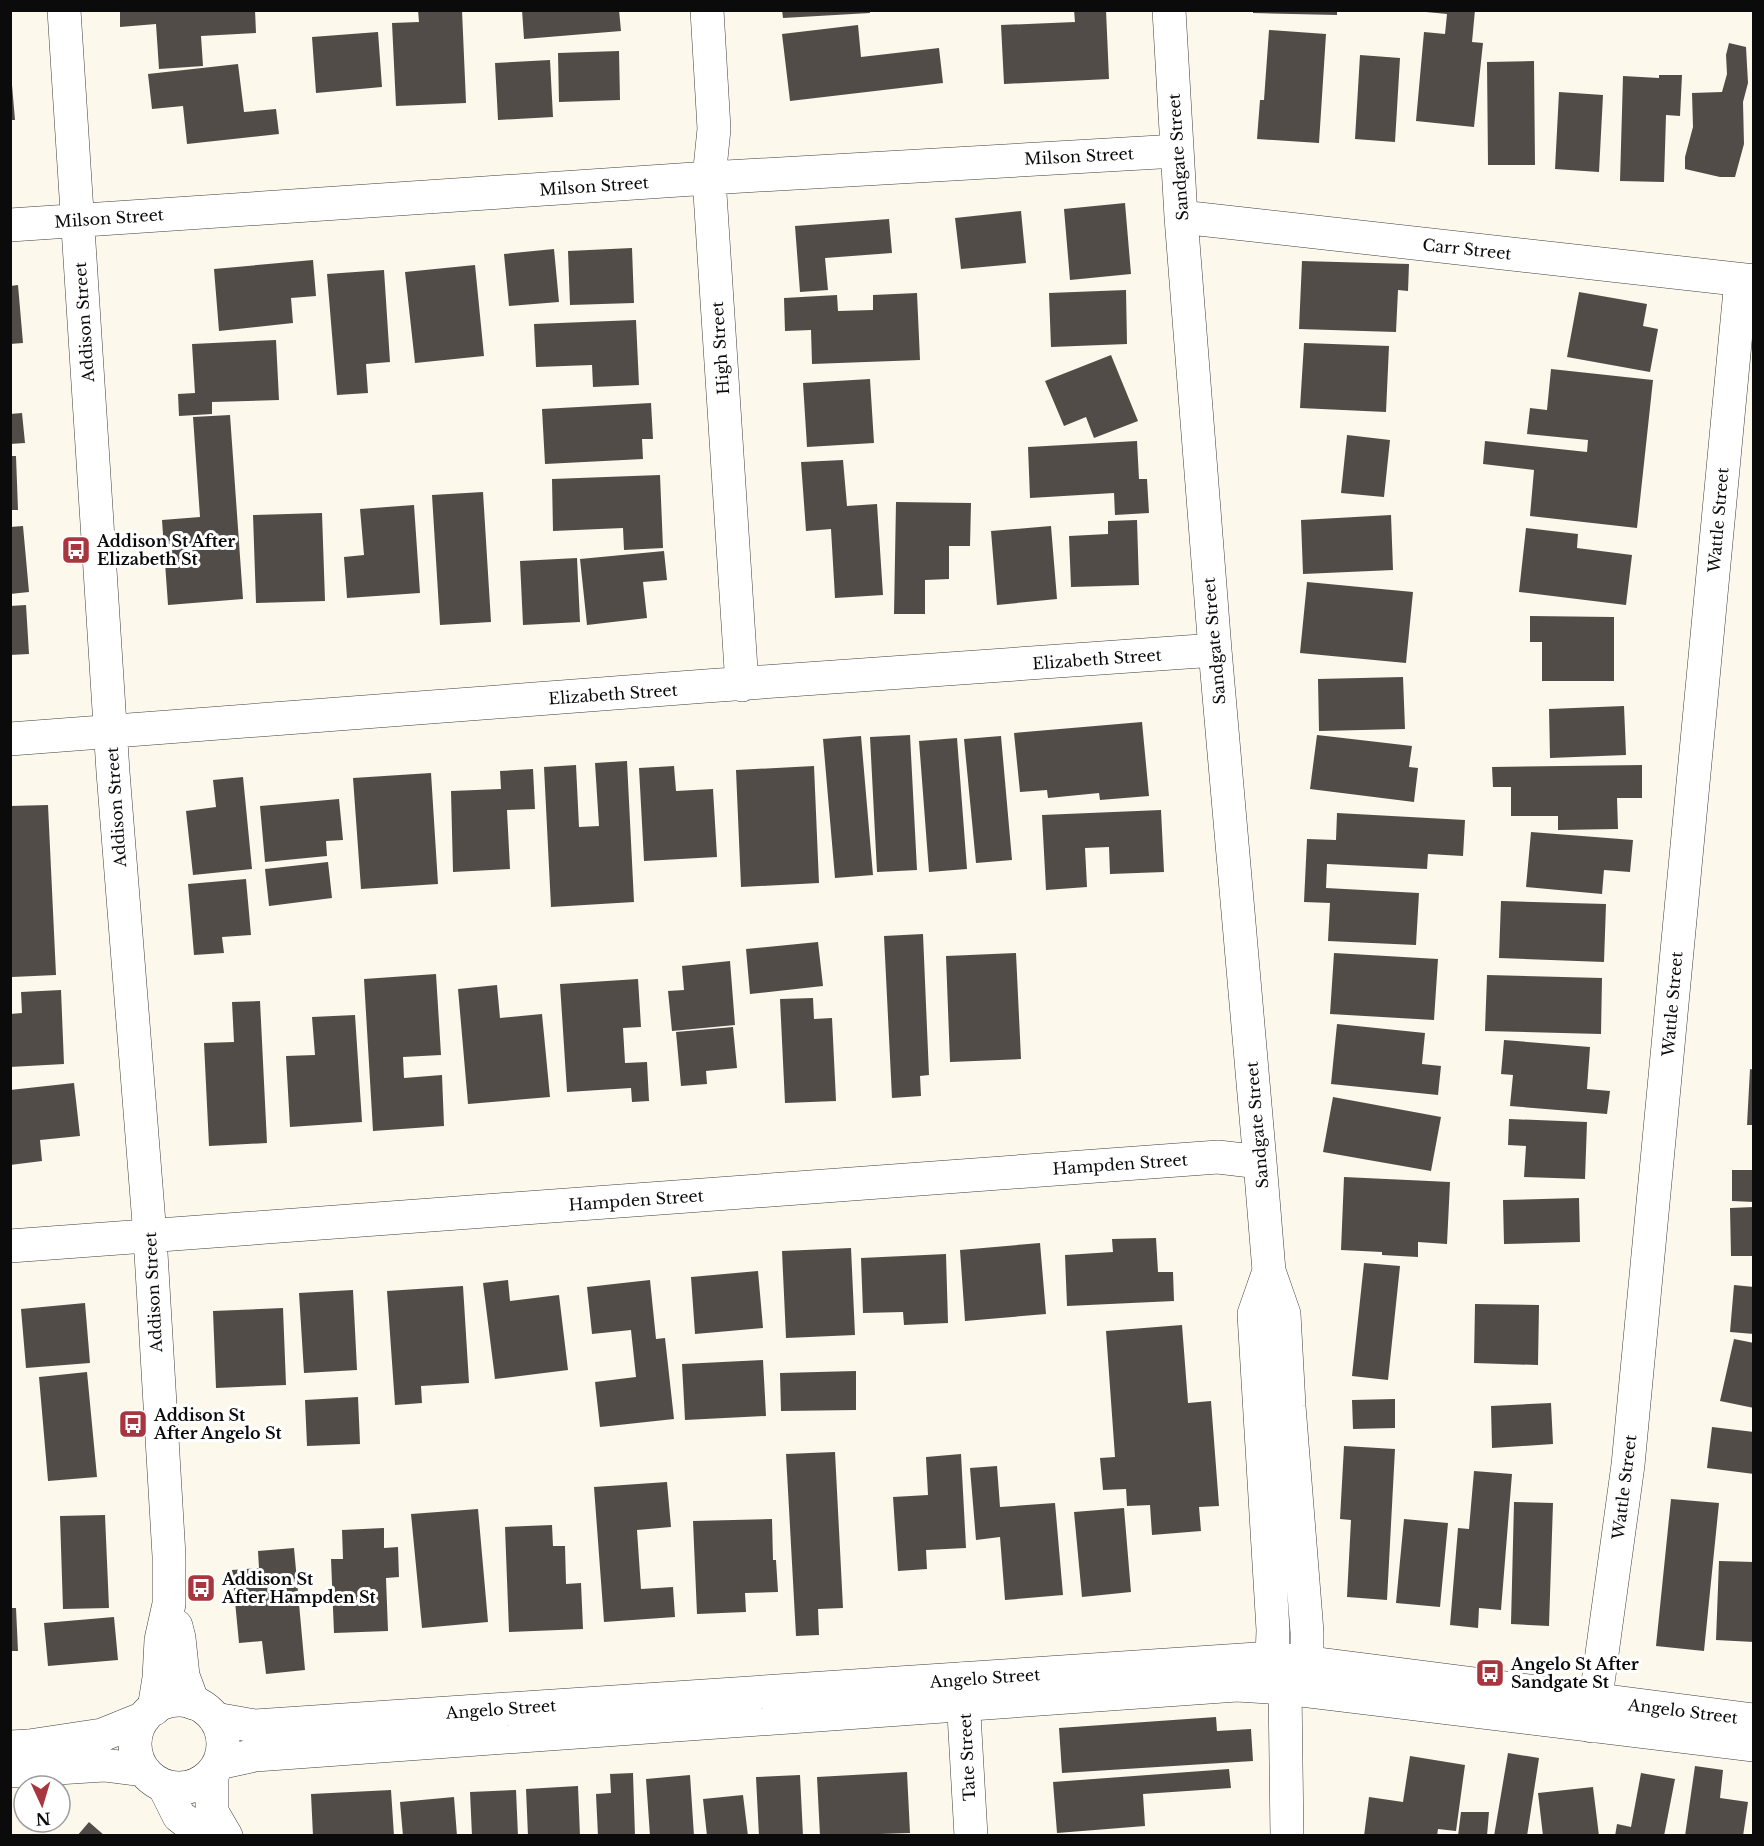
<svg xmlns="http://www.w3.org/2000/svg" width="1764" height="1846" font-family="'Libre Baskerville',serif">
<style>
.building{fill:#524c48}
.lines{fill:none;stroke-linecap:round;stroke-linejoin:round}
.minor-casing{stroke:#3e3e3e;stroke-width:34}
.tertiary-casing{stroke:#3e3e3e;stroke-width:34}
.minor{stroke:#fff;stroke-width:33}
.tertiary{stroke:#fff;stroke-width:33}
.labels{text-anchor:middle;stroke-width:6;stroke-linejoin:round;paint-order:stroke}
.street-label{font-size:16px;fill:#0b0b0b;stroke:#fff}
.poi-label{font-size:16px;font-weight:bold;fill:#0b0b0b;stroke:#fff;text-anchor:start}
</style>
<rect width="100%" height="100%" fill="#fcf8eb"/>
<path class="building" d="M 120,10 L 255,10 L 256,33 L 201,36 L 203,66 L 159,69 L 156,24 L 120,27 Z
M 418,10 L 462,10 L 466,103 L 396,106 L 392,23 L 419,22 Z
M 522,10 L 619,10 L 621,31 L 524,39 Z
M 782,10 L 870,10 L 870,13 L 783,18 Z
M 1074,10 L 1106,10 L 1109,79 L 1004,84 L 1001,25 L 1075,22 Z
M 1253,10 L 1337,10 L 1337,15 L 1253,13 Z
M 1426,10 L 1475,10 L 1472,42 L 1483,43 L 1474,127 L 1416,121 L 1424,32 L 1445,34 L 1447,14 L 1426,12 Z
M 858,25 L 861,57 L 939,48 L 943,83 L 790,101 L 782,34 Z
M 1269,30 L 1326,34 L 1319,143 L 1257,139 L 1260,100 L 1264,100 Z
M 378,32 L 382,87 L 316,93 L 312,37 Z
M 1729,43 L 1746,47 L 1748,83 L 1743,102 L 1744,144 L 1735,177 L 1720,177 L 1685,169 L 1685,157 L 1693,127 L 1692,93 L 1722,92 L 1727,74 L 1726,55 Z
M 619,51 L 620,100 L 559,102 L 558,53 Z
M 1360,55 L 1400,58 L 1395,142 L 1355,139 Z
M 550,60 L 553,117 L 498,120 L 495,63 Z
M 1534,61 L 1535,165 L 1488,165 L 1487,62 Z
M 238,64 L 244,112 L 276,109 L 279,134 L 187,144 L 183,106 L 152,109 L 148,74 Z
M 1659,75 L 1682,75 L 1680,116 L 1666,115 L 1664,182 L 1620,181 L 1623,76 L 1659,78 Z
M 10,85 L 12,85 L 15,120 L 10,120 Z
M 1559,92 L 1603,95 L 1599,172 L 1555,169 Z
M 1125,203 L 1131,274 L 1070,280 L 1064,209 Z
M 1021,211 L 1026,263 L 961,269 L 955,218 Z
M 889,219 L 892,253 L 825,258 L 828,290 L 800,292 L 795,226 Z
M 632,248 L 634,303 L 570,305 L 568,251 Z
M 554,249 L 559,302 L 509,306 L 504,254 Z
M 313,260 L 316,296 L 291,298 L 293,323 L 219,331 L 214,269 Z
M 1302,261 L 1409,264 L 1408,291 L 1398,290 L 1396,332 L 1299,329 Z
M 475,265 L 484,356 L 415,363 L 405,272 Z
M 384,270 L 390,362 L 366,364 L 368,393 L 337,395 L 327,274 Z
M 18,285 L 23,343 L 10,344 L 10,286 Z
M 1126,290 L 1127,344 L 1051,347 L 1049,293 Z
M 1579,292 L 1647,304 L 1643,326 L 1658,329 L 1650,372 L 1567,357 Z
M 917,293 L 920,360 L 812,364 L 811,330 L 785,331 L 784,298 L 837,295 L 838,311 L 873,310 L 873,295 Z
M 636,320 L 639,385 L 593,387 L 592,365 L 536,367 L 534,324 Z
M 276,340 L 279,400 L 212,402 L 212,414 L 179,416 L 178,394 L 195,393 L 192,344 Z
M 1304,343 L 1389,346 L 1386,412 L 1300,408 Z
M 1111,355 L 1138,421 L 1094,438 L 1086,417 L 1064,426 L 1045,381 Z
M 1551,369 L 1653,380 L 1637,528 L 1530,516 L 1534,470 L 1483,464 L 1485,441 L 1587,452 L 1588,440 L 1527,434 L 1530,408 L 1547,410 Z
M 870,379 L 874,443 L 807,447 L 803,383 Z
M 651,403 L 653,439 L 642,439 L 643,459 L 545,464 L 542,409 Z
M 22,413 L 25,443 L 10,444 L 10,414 Z
M 230,415 L 243,599 L 168,605 L 162,520 L 200,517 L 193,417 Z
M 1347,435 L 1390,440 L 1384,497 L 1341,493 Z
M 1137,441 L 1139,479 L 1147,479 L 1149,513 L 1115,515 L 1114,493 L 1030,498 L 1028,447 Z
M 10,456 L 16,456 L 18,510 L 10,510 Z
M 843,460 L 847,506 L 877,504 L 883,595 L 835,598 L 831,529 L 806,531 L 801,462 Z
M 660,475 L 663,548 L 624,550 L 623,528 L 553,531 L 552,479 Z
M 483,492 L 491,622 L 440,625 L 432,495 Z
M 896,502 L 971,503 L 970,546 L 949,546 L 949,579 L 925,580 L 925,614 L 894,614 Z
M 414,505 L 420,593 L 347,598 L 344,557 L 364,555 L 360,509 Z
M 322,513 L 325,601 L 256,603 L 253,515 Z
M 1391,515 L 1393,570 L 1303,574 L 1301,520 Z
M 1137,520 L 1139,585 L 1071,587 L 1069,536 L 1108,534 L 1108,521 Z
M 23,526 L 29,592 L 10,594 L 10,527 Z
M 1051,526 L 1057,599 L 997,605 L 991,531 Z
M 1526,528 L 1578,534 L 1577,548 L 1632,555 L 1626,605 L 1519,592 Z
M 664,551 L 667,580 L 643,582 L 647,618 L 587,625 L 580,559 Z
M 577,558 L 580,622 L 523,625 L 520,561 Z
M 1307,582 L 1413,592 L 1406,663 L 1300,653 Z
M 26,605 L 29,654 L 10,655 L 10,606 Z
M 1530,616 L 1614,617 L 1614,681 L 1542,681 L 1542,642 L 1530,642 Z
M 1403,677 L 1405,729 L 1319,731 L 1318,679 Z
M 1624,706 L 1626,755 L 1550,758 L 1549,709 Z
M 1142,722 L 1149,796 L 1100,800 L 1099,793 L 1048,798 L 1047,790 L 1020,792 L 1014,733 Z
M 910,735 L 917,870 L 877,872 L 870,737 Z
M 1317,735 L 1412,746 L 1409,767 L 1418,768 L 1414,802 L 1310,789 Z
M 861,736 L 873,875 L 835,878 L 823,739 Z
M 1001,736 L 1012,860 L 976,863 L 964,739 Z
M 957,738 L 967,869 L 929,872 L 919,741 Z
M 627,761 L 634,902 L 551,907 L 544,767 L 576,765 L 579,827 L 599,826 L 595,763 Z
M 1642,765 L 1642,798 L 1617,798 L 1618,829 L 1558,830 L 1558,816 L 1511,816 L 1511,787 L 1493,787 L 1492,767 Z
M 674,766 L 676,791 L 713,789 L 717,857 L 644,861 L 639,768 Z
M 814,766 L 819,883 L 741,887 L 736,770 Z
M 533,769 L 535,809 L 507,810 L 510,869 L 453,872 L 451,791 L 501,789 L 500,771 Z
M 431,773 L 438,884 L 361,889 L 353,778 Z
M 243,777 L 252,869 L 193,875 L 186,811 L 216,807 L 213,780 Z
M 339,799 L 343,840 L 326,841 L 327,856 L 265,862 L 260,806 Z
M 48,805 L 56,975 L 12,977 L 10,947 L 10,806 Z
M 1161,810 L 1164,872 L 1110,874 L 1109,847 L 1085,848 L 1087,887 L 1046,890 L 1042,815 Z
M 1337,813 L 1465,820 L 1463,856 L 1428,854 L 1427,869 L 1327,864 L 1326,888 L 1419,893 L 1416,945 L 1328,941 L 1330,903 L 1304,902 L 1307,839 L 1336,840 Z
M 1531,832 L 1633,840 L 1630,872 L 1604,870 L 1602,894 L 1526,887 Z
M 328,862 L 332,898 L 269,906 L 265,869 Z
M 246,879 L 251,935 L 222,937 L 224,953 L 194,955 L 188,884 Z
M 1501,901 L 1606,904 L 1604,962 L 1499,958 Z
M 923,934 L 929,1075 L 920,1076 L 921,1096 L 892,1098 L 884,936 Z
M 818,942 L 823,986 L 750,994 L 746,949 Z
M 1016,953 L 1021,1059 L 950,1062 L 946,956 Z
M 1334,953 L 1438,959 L 1434,1020 L 1330,1014 Z
M 730,961 L 735,1025 L 672,1031 L 668,991 L 684,990 L 682,966 Z
M 436,974 L 441,1055 L 403,1057 L 404,1078 L 442,1075 L 444,1126 L 373,1131 L 364,979 Z
M 1487,975 L 1602,978 L 1601,1034 L 1485,1031 Z
M 638,979 L 641,1027 L 623,1028 L 625,1063 L 647,1062 L 649,1101 L 632,1102 L 631,1088 L 567,1092 L 560,984 Z
M 497,985 L 500,1018 L 542,1014 L 550,1097 L 468,1104 L 458,989 Z
M 61,990 L 64,1064 L 10,1067 L 10,1014 L 22,1013 L 21,992 Z
M 813,998 L 814,1019 L 832,1018 L 836,1101 L 785,1103 L 780,999 Z
M 260,1001 L 267,1143 L 209,1146 L 204,1043 L 234,1042 L 232,1002 Z
M 355,1015 L 362,1122 L 290,1127 L 286,1056 L 315,1055 L 312,1017 Z
M 1337,1024 L 1425,1033 L 1422,1064 L 1441,1066 L 1438,1095 L 1331,1084 Z
M 733,1027 L 737,1068 L 706,1071 L 707,1084 L 681,1086 L 676,1032 Z
M 1504,1040 L 1590,1047 L 1587,1089 L 1610,1091 L 1607,1114 L 1510,1106 L 1513,1075 L 1501,1074 Z
M 1750,1069 L 1754,1070 L 1754,1125 L 1747,1125 Z
M 74,1083 L 80,1136 L 40,1140 L 42,1161 L 10,1165 L 10,1090 Z
M 1333,1097 L 1441,1117 L 1431,1171 L 1323,1152 Z
M 1509,1119 L 1587,1122 L 1585,1179 L 1524,1177 L 1526,1146 L 1508,1145 Z
M 1732,1170 L 1754,1170 L 1754,1202 L 1732,1201 Z
M 1344,1177 L 1450,1182 L 1447,1244 L 1418,1242 L 1418,1257 L 1382,1255 L 1382,1252 L 1341,1250 Z
M 1579,1198 L 1580,1242 L 1504,1244 L 1503,1200 Z
M 1754,1207 L 1754,1256 L 1731,1256 L 1730,1208 Z
M 1156,1238 L 1158,1272 L 1173,1272 L 1174,1301 L 1067,1306 L 1065,1255 L 1113,1252 L 1112,1239 Z
M 1040,1243 L 1046,1314 L 965,1321 L 960,1250 Z
M 851,1248 L 855,1335 L 786,1338 L 782,1251 Z
M 946,1254 L 948,1323 L 904,1325 L 903,1312 L 863,1313 L 861,1258 Z
M 1364,1263 L 1400,1266 L 1388,1380 L 1352,1376 Z
M 758,1271 L 763,1328 L 695,1334 L 691,1277 Z
M 508,1280 L 510,1301 L 559,1295 L 568,1370 L 495,1379 L 483,1283 Z
M 650,1280 L 656,1339 L 665,1338 L 674,1419 L 600,1427 L 595,1382 L 636,1377 L 631,1330 L 592,1334 L 587,1287 Z
M 1734,1285 L 1754,1287 L 1754,1334 L 1730,1332 Z
M 463,1286 L 469,1383 L 421,1386 L 422,1403 L 395,1405 L 387,1291 Z
M 353,1290 L 357,1370 L 304,1373 L 299,1293 Z
M 85,1303 L 90,1363 L 26,1368 L 21,1309 Z
M 1475,1304 L 1539,1305 L 1538,1365 L 1474,1363 Z
M 283,1308 L 286,1385 L 216,1388 L 213,1311 Z
M 1182,1325 L 1188,1403 L 1211,1401 L 1219,1506 L 1199,1507 L 1201,1531 L 1152,1535 L 1150,1505 L 1127,1506 L 1126,1489 L 1103,1490 L 1100,1458 L 1115,1457 L 1106,1331 Z
M 1734,1339 L 1754,1343 L 1754,1408 L 1720,1401 Z
M 763,1360 L 766,1416 L 685,1420 L 682,1364 Z
M 856,1371 L 856,1410 L 781,1411 L 780,1373 Z
M 87,1372 L 97,1477 L 48,1481 L 39,1377 Z
M 358,1397 L 360,1444 L 307,1446 L 305,1400 Z
M 1395,1399 L 1395,1428 L 1353,1429 L 1352,1400 Z
M 1551,1403 L 1553,1444 L 1492,1448 L 1491,1406 Z
M 1712,1427 L 1754,1432 L 1754,1474 L 1707,1468 Z
M 1344,1446 L 1395,1449 L 1387,1600 L 1347,1597 L 1351,1520 L 1340,1519 Z
M 835,1452 L 843,1608 L 818,1609 L 819,1635 L 796,1636 L 786,1454 Z
M 961,1454 L 966,1548 L 926,1550 L 927,1569 L 898,1571 L 893,1497 L 928,1495 L 926,1457 Z
M 997,1466 L 1000,1507 L 1055,1503 L 1063,1595 L 1005,1600 L 1000,1537 L 976,1540 L 970,1468 Z
M 1474,1471 L 1512,1474 L 1501,1610 L 1479,1608 L 1478,1628 L 1450,1625 L 1458,1528 L 1469,1529 Z
M 667,1482 L 671,1527 L 637,1530 L 641,1589 L 673,1587 L 675,1617 L 604,1622 L 594,1487 Z
M 1671,1499 L 1719,1503 L 1704,1651 L 1656,1646 Z
M 1514,1502 L 1553,1503 L 1549,1626 L 1511,1624 Z
M 1124,1508 L 1131,1592 L 1082,1597 L 1074,1512 Z
M 478,1509 L 488,1622 L 422,1628 L 411,1514 Z
M 105,1515 L 109,1608 L 63,1609 L 60,1516 Z
M 772,1519 L 773,1560 L 776,1560 L 778,1592 L 745,1593 L 746,1612 L 697,1614 L 693,1521 Z
M 1404,1519 L 1448,1523 L 1440,1607 L 1396,1603 Z
M 552,1525 L 553,1546 L 565,1546 L 566,1584 L 581,1583 L 583,1629 L 509,1632 L 505,1527 Z
M 384,1528 L 384,1548 L 398,1547 L 399,1577 L 386,1578 L 388,1631 L 334,1633 L 331,1559 L 343,1559 L 342,1530 Z
M 294,1548 L 305,1670 L 266,1674 L 262,1641 L 239,1643 L 232,1570 L 259,1568 L 258,1551 Z
M 1719,1561 L 1754,1562 L 1754,1642 L 1716,1640 Z
M 10,1608 L 16,1608 L 18,1651 L 10,1651 Z
M 114,1617 L 118,1660 L 48,1666 L 44,1623 Z
M 1216,1717 L 1217,1731 L 1251,1729 L 1253,1761 L 1062,1773 L 1059,1728 Z
M 1508,1753 L 1539,1758 L 1527,1836 L 1494,1836 Z
M 1410,1756 L 1465,1765 L 1456,1831 L 1438,1829 L 1437,1836 L 1364,1836 L 1369,1797 L 1403,1802 Z
M 1695,1766 L 1723,1770 L 1720,1798 L 1748,1802 L 1743,1836 L 1685,1836 Z
M 1229,1769 L 1231,1788 L 1143,1794 L 1145,1826 L 1057,1833 L 1053,1782 Z
M 907,1772 L 910,1833 L 820,1836 L 817,1777 Z
M 633,1773 L 635,1836 L 598,1836 L 596,1794 L 611,1793 L 610,1774 Z
M 1641,1773 L 1675,1779 L 1664,1836 L 1615,1836 L 1617,1824 L 1631,1827 Z
M 690,1775 L 694,1836 L 650,1836 L 646,1779 Z
M 800,1775 L 803,1836 L 759,1836 L 756,1777 Z
M 578,1786 L 580,1836 L 528,1836 L 526,1789 Z
M 1593,1787 L 1599,1836 L 1543,1836 L 1538,1793 Z
M 391,1790 L 394,1836 L 313,1836 L 311,1794 Z
M 516,1790 L 518,1836 L 472,1836 L 470,1792 Z
M 743,1795 L 748,1836 L 707,1836 L 703,1799 Z
M 454,1797 L 457,1836 L 403,1836 L 400,1802 Z
M 1461,1812 L 1489,1812 L 1487,1836 L 1458,1836 Z
M 89,1822 L 105,1836 L 77,1836 Z"/>
<g class="lines">
<g class="minor-casing">
<path id="minor" d="M 64,10 L 113,772 L 150,1236 L 169,1556 L 169,1604 L 161,1640 L 159,1678 L 154,1709
M 707,10 L 714,129 L 709,178 L 742,685
M 1169,10 L 1181,217 L 1215,650 L 1260,1162 L 1269,1271 L 1284,1314 L 1289,1406 L 1307,1632 L 1307,1661 L 1289,1683
M 1181,217 L 1754,281
M 10,225 L 709,178 L 1177,151
M 10,739 L 706,686 L 1215,650
M 10,1246 L 1218,1157 L 1260,1162
M 1269,1271 L 1254,1314 L 1273,1630 L 1272,1658 L 1285,1688 L 1287,1836
M 176,1626 L 179,1638 L 183,1676 L 193,1703
M 962,1679 L 971,1836
M 1592,1726 L 1628,1465 L 1741,280
M 212,1774 L 212,1812 L 226,1836
M 164,1786 L 179,1816 L 205,1836"/>
</g>
<g class="tertiary-casing">
<path id="tertiary" d="M135 1744a44 44 0 1 1 88 0a44 44 0 1 1-88 0Z
M 215,1719 L 254,1726 L 1272,1658 L 1754,1720
M 10,1747 L 29,1746 L 102,1735 L 144,1718
M 219,1763 L 255,1755 L 1237,1685 L 1285,1688 L 1754,1745
M 10,1771 L 104,1765 L 143,1770"/>
</g>
<use href="#minor" class="minor"/>
<use href="#tertiary" class="tertiary"/>
</g>
<defs>
<g id="bus-square" transform="scale(1.5)"><rect x="-9" y="-9" width="18" height="18" rx="4" fill="#a7363e" stroke="#fff"/><path d="M-5-6H5V4H4V6H2V4H-2V6H-4V4H-5ZM-3.5-4V0h7V-4ZM-3.5 1.2v1.5H-2V1.2ZM2 1.2v1.5H3.5V1.2Z" fill="#fff"/></g>
</defs>
<g fill-rule="evenodd">
<use href="#bus-square" x="76" y="550"/>
<use href="#bus-square" x="133" y="1424"/>
<use href="#bus-square" x="201" y="1588"/>
<use href="#bus-square" x="1490" y="1673"/>
</g>
<g class="labels">
<g class="street-label">
<text transform="translate(1079 156) rotate(-3)" y="6">Milson Street</text>
<text transform="translate(1178 157) rotate(-94)" y="6">Sandgate Street</text>
<text transform="translate(594 186) rotate(-4)" y="6">Milson Street</text>
<text transform="translate(109 218) rotate(-4)" y="6">Milson Street</text>
<text transform="translate(1467 249) rotate(6)" y="6">Carr Street</text>
<text transform="translate(84 322) rotate(-94)" y="6">Addison Street</text>
<text transform="translate(720 348) rotate(-94)" y="6">High Street</text>
<text transform="translate(1718 520) rotate(-85)" y="6">Wattle Street</text>
<text transform="translate(1214 641) rotate(-95)" y="6">Sandgate Street</text>
<text transform="translate(1097 659) rotate(-4)" y="6">Elizabeth Street</text>
<text transform="translate(613 694) rotate(-4)" y="6">Elizabeth Street</text>
<text transform="translate(116 807) rotate(-94)" y="6">Addison Street</text>
<text transform="translate(1672 1004) rotate(-85)" y="6">Wattle Street</text>
<text transform="translate(1257 1125) rotate(-95)" y="6">Sandgate Street</text>
<text transform="translate(1120 1164) rotate(-4)" y="6">Hampden Street</text>
<text transform="translate(636 1200) rotate(-4)" y="6">Hampden Street</text>
<text transform="translate(153 1292) rotate(-93)" y="6">Addison Street</text>
<text transform="translate(1624 1487) rotate(-83)" y="6">Wattle Street</text>
<text transform="translate(985 1678) rotate(-4)" y="6">Angelo Street</text>
<text transform="translate(501 1709) rotate(-4)" y="6">Angelo Street</text>
<text transform="translate(1683 1711) rotate(7)" y="6">Angelo Street</text>
<text transform="translate(967 1757) rotate(-93)" y="6">Tate Street</text>
</g>
<g class="poi-label">
<text x="97" y="547">Addison St After<tspan x="97" dy="18">Elizabeth St</tspan></text>
<text x="154" y="1421">Addison St<tspan x="154" dy="18">After Angelo St</tspan></text>
<text x="222" y="1585">Addison St<tspan x="222" dy="18">After Hampden St</tspan></text>
<text x="1511" y="1670">Angelo St After<tspan x="1511" dy="18">Sandgate St</tspan></text>
</g>
</g>
<rect width="1764" height="1846" fill="none" stroke="#0b0b0b" stroke-width="24"/>
<g transform="translate(42 1804) rotate(176)"><circle r="28" fill="#ffffff" stroke="#9d9d9d" stroke-width="1.5"/>
<path d="M0-4.5L10 22L0 15L-10 22Z" fill="#a7363e"/>
<text y="-9" font-size="16" font-weight="bold" text-anchor="middle" fill="#0b0b0b">N</text>
</g>
</svg>
